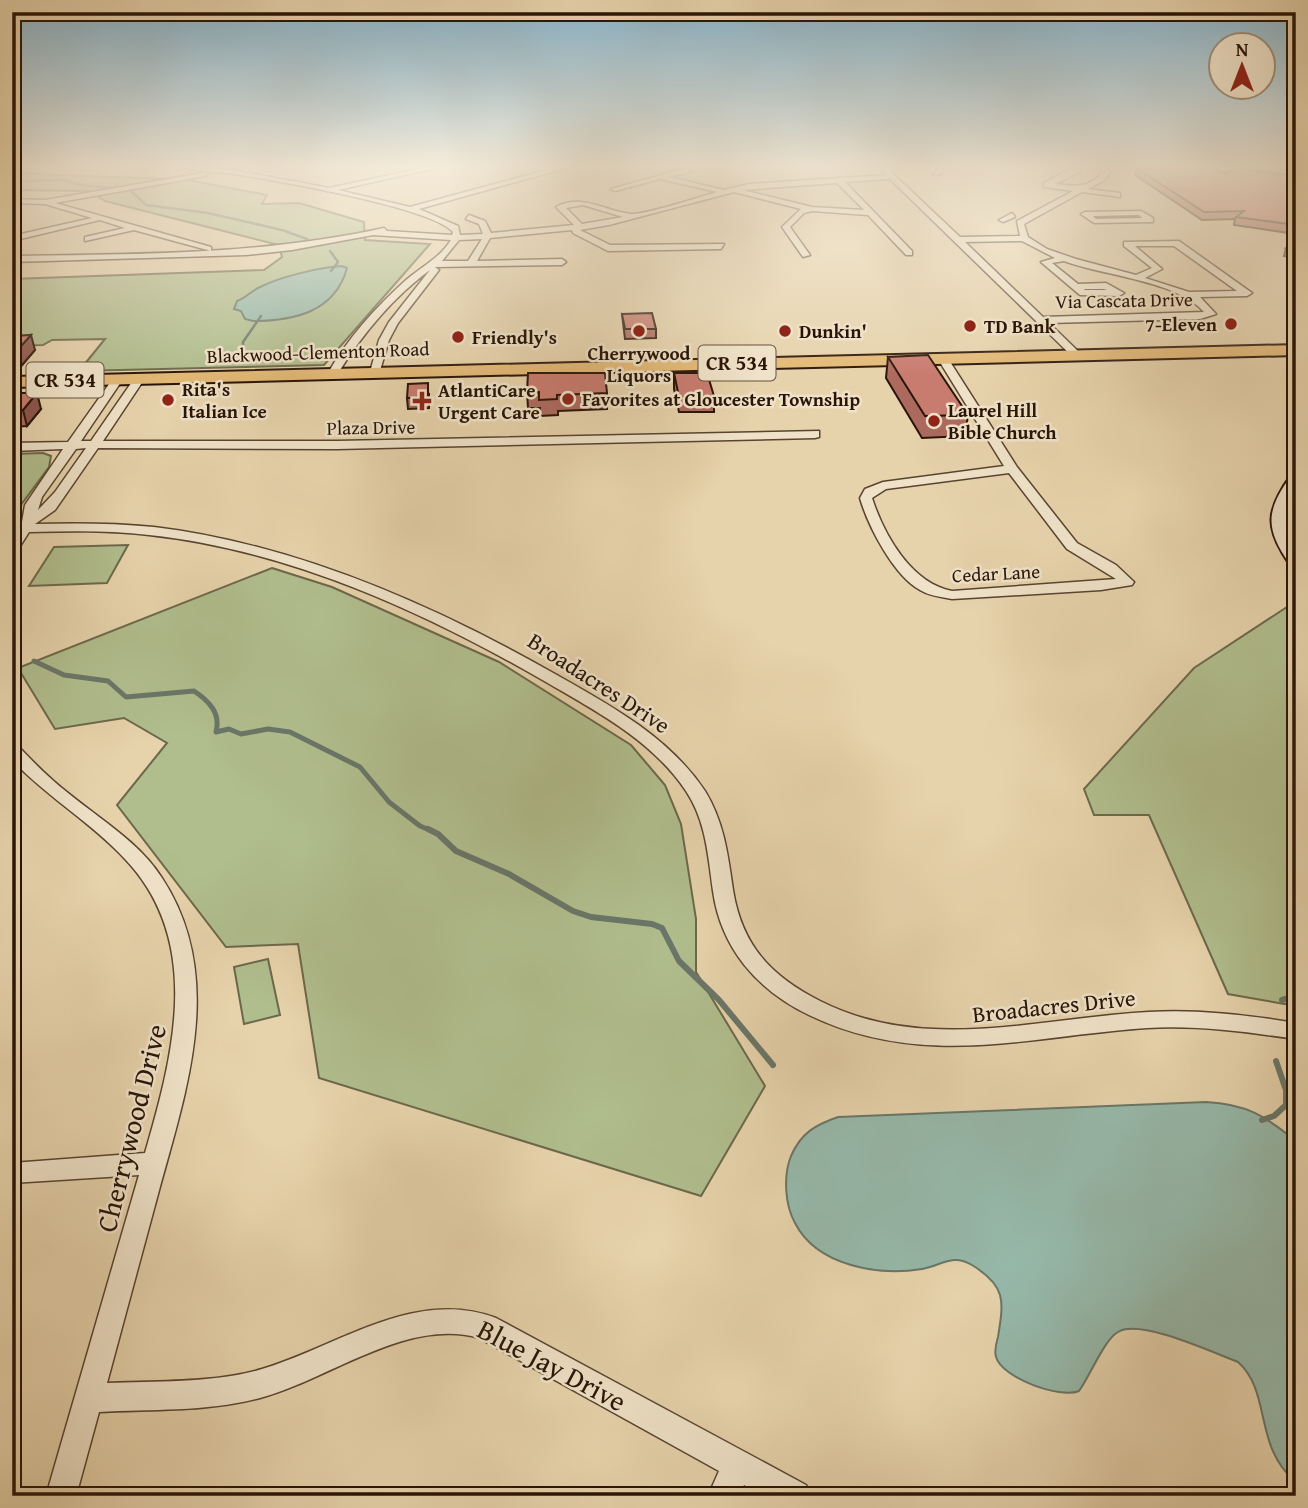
<svg xmlns="http://www.w3.org/2000/svg" width="1308" height="1508" font-family="'Gentium Book Plus',serif">
<style>
.green{fill:#b0bd8d;stroke:#6c684a;stroke-width:2}
.water{fill:#96b8a9;stroke:#6a7668;stroke-width:2}
.lines{fill:none;stroke-linecap:round;stroke-linejoin:round}
.stream-far2{stroke:#6a7668;stroke-width:2.5}
.stream-far1{stroke:#6a7668;stroke-width:5}
.stream{stroke:#6a7668;stroke-width:6}
.minor-casing{stroke:#584430;stroke-width:3}
.secondary-casing{stroke:#291407;stroke-width:4}
.primary-casing{stroke:#291407;stroke-width:4}
.minor{fill:#efe2c8;fill-rule:evenodd}
.secondary{fill:#efe2c8;fill-rule:evenodd}
.primary{fill:#e3b976;fill-rule:evenodd}
.wall{fill:#ac6a5f;stroke:#291407;stroke-width:2}
.shaded-wall{fill:#8c564e;stroke:#291407;stroke-width:2}
.building{fill:#c87b6f;stroke:#291407;stroke-width:2}
.poi-dot{fill:#8f2418;stroke:#efe2c8;stroke-width:2.5}
.labels{text-anchor:middle;stroke-width:5;stroke-linejoin:round;paint-order:stroke}
.far-street-label{font-size:19px;fill:#291407;stroke:#efe2c8}
.far-poi-label{font-size:19px;font-weight:bold;fill:#291407;stroke:#efe2c8;text-anchor:start}
.shield{fill:#efe2c8;stroke:#645241;stroke-width:2}
.shield-label{font-size:21px;font-weight:bold;fill:#291407}
.street-label{font-size:23px;fill:#291407;stroke:#efe2c8}
.near-street-label{font-size:28px;fill:#291407;stroke:#efe2c8}
</style>
<rect width="100%" height="100%" fill="#e6d2ab"/>
<filter id="stains"><feTurbulence type="fractalNoise" baseFrequency=".00286" numOctaves="4"/><feColorMatrix values="0 0 0 0 .2 0 0 0 0 .09 0 0 0 0 .02 0 0 0 .5 -.17"/></filter>
<radialGradient id="worn" r=".72"><stop offset=".6" stop-color="#630" stop-opacity="0"/><stop offset="1" stop-color="#630" stop-opacity=".3"/></radialGradient>
<path class="green" d="M 12,173 L 188,180 L 267,195 L 262,204 L 299,203 L 364,222 L 365,240 L 430,244 L 324,365 L 79,371 L 105,339 L 52,340 L 43,345 L 12,346 L 12,279 L 264,270 L 282,257 L 279,245 L 105,201 L 89,191 L 12,190 Z
M 43,453 L 51,456 L 49,467 L 12,517 L 12,454 Z
M 128,545 L 107,583 L 29,586 L 54,547 Z
M 272,568 L 332,587 L 499,662 L 631,745 L 665,785 L 681,824 L 696,919 L 696,972 L 765,1086 L 701,1196 L 319,1078 L 298,944 L 226,947 L 117,805 L 167,743 L 124,718 L 55,729 L 18,668 Z
M 1296,601 L 1296,1006 L 1228,994 L 1149,815 L 1094,815 L 1084,789 L 1194,668 Z
M 268,959 L 280,1015 L 244,1024 L 234,967 Z"/>
<path class="water" d="M 342,266 L 347,268 C 335,312 294,321 253,321 L 245,319 L 241,311 L 234,309 L 237,301 C 246,298 251,291 260,287 C 280,277 320,267 342,266 Z
M 1206,1102 C 1247,1104 1265,1116 1296,1141 L 1296,1482 C 1253,1447 1272,1392 1238,1362 C 1214,1353 1139,1318 1118,1332 C 1104,1340 1090,1376 1079,1391 C 1060,1399 1002,1378 996,1357 C 994,1350 996,1344 998,1337 C 1004,1300 1006,1286 972,1265 C 952,1253 941,1266 922,1269 C 878,1276 817,1266 795,1223 C 785,1205 783,1176 791,1156 C 801,1133 815,1125 838,1117 Z"/>
<g class="lines">
<path class="stream-far2" d="M 12,181 L 62,180 L 87,186 L 129,189 L 146,205 L 208,213 L 282,230 L 307,239
M 330,251 L 338,262 L 331,271
M 243,361 L 243,342 L 261,316"/>
<path class="stream-far1" d="M 34,661 L 64,675 L 108,681 L 126,697 L 194,691 C 209,701 221,713 216,732 L 229,729 L 241,734 L 268,729 L 290,732 L 360,767 L 389,802 L 420,826 L 432,831"/>
<path class="stream" d="M 428,829 L 438,834 L 456,851 L 509,874 L 573,911 L 591,917 L 652,924 L 662,928 L 679,961 L 719,1000 L 773,1065
M 1282,1000 L 1296,996
M 1262,1120 L 1274,1116 L 1286,1105 L 1286,1090 L 1276,1061"/>
<g class="minor-casing">
<path id="minor" d="M 180,166 L 229,169 L 329,188 L 432,166 L 445,166 L 338,190 L 410,207 L 561,166 L 573,166 L 419,209 L 458,226 L 460,235 L 483,234 L 479,224 L 466,219 L 469,215 L 485,221 L 491,233 L 574,225 L 556,207 C 582,193 604,211 631,214 C 645,215 700,197 717,192 L 660,179 L 615,191 L 611,189 L 687,168 L 690,172 L 669,177 L 724,190 L 749,184 L 886,175 L 880,167 L 907,166 L 889,170 L 960,237 L 1020,236 L 1017,221 L 1073,191 L 1044,187 L 1044,183 L 1076,166 L 1082,166 L 1080,172 L 1055,184 C 1073,186 1090,189 1102,172 L 1100,166 L 1106,166 L 1110,172 L 1105,180 L 1088,189 L 1120,193 L 1120,197 L 1082,192 L 1024,224 L 1028,237 L 1047,249 L 1076,259 L 1136,275 L 1152,268 L 1124,246 L 1124,242 L 1179,241 L 1252,293 L 1247,296 L 1200,297 L 1216,314 L 1200,319 L 1049,323 L 1082,355 L 1073,357 L 890,179 L 845,182 L 912,251 L 912,255 L 906,255 L 868,215 L 812,211 L 804,213 L 790,227 L 810,255 L 803,257 L 782,227 L 801,209 L 734,192 L 609,225 L 580,230 L 610,245 L 724,244 L 721,249 L 608,251 L 573,233 L 572,230 L 490,238 L 477,261 L 562,259 L 566,262 L 562,265 L 435,267 L 439,270 L 398,323 L 389,340 L 379,374 L 370,372 L 379,340 L 389,322 L 430,270 C 392,298 361,336 337,375 L 333,376 L 328,373 C 348,338 376,307 406,280 C 421,267 440,258 451,240 L 373,235 L 292,250 L 246,255 L 12,262 L 12,256 C 138,254 261,255 384,228 L 387,231 L 452,235 L 453,232 C 431,207 273,180 234,174 C 217,171 195,173 180,166 ZM 837,183 L 864,210 L 812,207 L 742,190 ZM 583,205 L 623,217 L 582,224 L 566,208 ZM 482,239 L 468,261 L 442,261 L 459,240 ZM 1022,241 L 1055,258 L 1041,262 L 1080,295 L 1119,296 L 1124,293 L 1106,283 L 1078,284 L 1052,263 L 1064,261 C 1104,276 1176,280 1204,312 L 1043,317 L 965,242 ZM 1135,246 L 1174,246 L 1237,291 L 1189,292 L 1145,278 L 1162,269 ZM 1084,289 L 1104,289 L 1107,290 L 1085,290 Z
M 940,166 L 948,166 L 939,175 L 933,175 Z
M 209,172 L 206,176 L 55,203 L 211,247 L 211,251 L 134,230 L 85,241 L 85,237 L 125,228 L 100,220 L 12,241 L 12,236 L 92,218 L 45,204 L 12,203 L 12,199 L 45,200 Z
M 1141,211 L 1153,218 L 1153,222 L 1094,223 L 1081,214 L 1085,212 ZM 1139,215 L 1142,218 L 1096,219 L 1093,216 Z
M 1012,213 L 1015,217 L 1003,222 L 999,220 Z
M 939,357 L 947,357 L 1017,467 L 1077,543 L 1116,565 L 1134,582 L 1132,585 L 1101,590 L 952,599 C 941,597 930,596 920,590 C 894,576 868,526 860,498 L 865,489 L 883,482 L 1004,466 L 938,359 ZM 1009,473 L 1067,549 L 1116,579 L 952,591 C 911,583 884,535 872,498 L 886,489 Z
M 140,375 L 145,378 L 103,441 L 337,441 L 819,431 L 819,437 L 815,438 L 337,449 L 98,448 L 55,510 L 35,524 C 75,523 114,523 154,527 C 295,544 432,604 555,674 C 610,705 669,737 705,791 C 724,822 728,855 733,890 C 742,946 771,976 820,1001 C 924,1054 1039,1018 1148,1012 C 1198,1009 1247,1015 1296,1023 L 1296,1039 C 1247,1032 1197,1025 1147,1028 C 1029,1036 923,1070 809,1015 C 757,990 721,948 713,891 C 708,855 706,821 686,791 C 653,741 596,711 546,682 C 425,612 289,550 149,535 C 109,530 69,531 29,532 L 17,551 L 12,552 L 12,537 L 22,522 L 25,505 L 63,449 L 12,451 L 12,443 L 68,442 L 114,377 L 122,377 L 123,379 L 81,441 L 91,441 L 136,376 ZM 86,448 L 55,492 L 38,510 L 42,497 L 76,449 Z
M 12,745 L 18,746 C 34,763 50,779 68,793 C 101,820 139,842 162,878 C 227,977 186,1091 158,1194 C 141,1257 124,1320 107,1383 C 156,1381 215,1383 262,1369 C 337,1347 415,1287 496,1318 L 806,1485 L 810,1496 L 764,1496 L 744,1485 L 739,1496 L 708,1496 L 719,1471 L 479,1338 C 407,1317 328,1380 260,1398 C 209,1412 152,1409 99,1412 L 76,1496 L 46,1496 L 139,1175 L 12,1183 L 12,1163 L 145,1153 C 173,1056 204,942 125,859 C 92,823 47,797 12,760 Z"/>
</g>
<g class="secondary-casing">
<path id="secondary" d="M 1296,476 L 1296,495 L 1289,519 L 1296,542 L 1296,565 L 1289,563 C 1265,528 1266,511 1290,477 Z"/>
</g>
<g class="primary-casing">
<path id="primary" d="M 1296,345 L 1296,355 L 12,387 L 12,377 Z"/>
</g>
<use href="#minor" class="minor"/>
<use href="#secondary" class="secondary"/>
<use href="#primary" class="primary"/>
</g>
<path class="wall" d="M 1136,168 L 1225,174 L 1296,176 L 1296,234 L 1234,225 L 1235,219 L 1202,220 L 1135,175 Z
M 1296,240 L 1296,258 L 1284,256 L 1286,248 Z
M 622,314 L 656,329 L 656,338 L 625,339 Z
M 12,336 L 35,350 L 17,371 L 12,371 Z
M 888,357 L 968,415 L 965,436 L 922,438 L 886,378 Z
M 674,373 L 714,396 L 714,412 L 679,412 L 674,389 Z
M 527,392 L 607,393 L 607,409 L 558,411 L 558,415 L 540,416 L 540,408 L 528,408 Z
M 12,393 L 41,409 L 27,426 L 12,427 Z
M 429,394 L 429,408 L 408,409 L 407,398 Z"/>
<path class="shaded-wall" d="M 31,335 L 35,350 L 17,371 L 12,356 Z
M 37,393 L 41,409 L 27,426 L 23,410 Z"/>
<path class="building" d="M 1212,166 L 1225,174 L 1235,168 L 1296,176 L 1296,225 L 1236,217 L 1244,211 L 1204,212 L 1136,168 Z
M 1296,240 L 1296,249 L 1286,248 Z
M 652,313 L 656,329 L 625,329 L 622,314 Z
M 31,335 L 12,356 L 12,336 Z
M 928,355 L 968,415 L 925,416 L 888,357 Z
M 528,373 L 605,373 L 607,393 L 557,395 L 557,399 L 539,400 L 539,392 L 527,392 Z
M 674,373 L 707,373 L 714,396 L 679,397 Z
M 428,383 L 428,397 L 407,398 L 408,384 Z
M 12,393 L 37,393 L 23,410 L 12,410 Z"/>
<linearGradient id="sky" x2="0" y2="1"><stop stop-color="#87b6cf"/><stop offset="0.44" stop-color="#f4ebd9"/><stop offset="1" stop-color="#f4ebd9" stop-opacity="0"/></linearGradient>
<rect width="1308" height="377" fill="url(#sky)"/>
<g class="poi-dot">
<circle cx="1231" cy="324" r="7"/>
<circle cx="970" cy="326" r="7"/>
<circle cx="639" cy="331" r="7"/>
<circle cx="785" cy="331" r="7"/>
<circle cx="458" cy="337" r="7"/>
<circle cx="568" cy="399" r="7"/>
<circle cx="168" cy="400" r="7"/>
<path d="M418.5 390.5h7v7h7v7h-7v7h-7v-7h-7v-7h7z"/>
<circle cx="934" cy="421" r="7"/>
</g>
<g class="labels">
<g class="far-street-label">
<text transform="translate(1124 300) rotate(-1)" y="7">Via Cascata Drive</text>
<text transform="translate(318 352) rotate(-2)" y="7">Blackwood-Clementon Road</text>
<text transform="translate(371 427) rotate(-1)" y="7">Plaza Drive</text>
<text transform="translate(996 573) rotate(-3)" y="7">Cedar Lane</text>
</g>
<g class="far-poi-label">
<text x="1217" y="331" text-anchor="end">7-Eleven</text>
<text x="984" y="333">TD Bank</text>
<text x="799" y="338">Dunkin'</text>
<text x="472" y="344">Friendly's</text>
<text x="639" y="360" text-anchor="middle">Cherrywood<tspan x="639" dy="22">Liquors</tspan></text>
<text x="182" y="396">Rita's<tspan x="182" dy="22">Italian Ice</tspan></text>
<text x="438" y="397">AtlantiCare<tspan x="438" dy="22">Urgent Care</tspan></text>
<text x="582" y="406">Favorites at Gloucester Township</text>
<text x="948" y="417">Laurel Hill<tspan x="948" dy="22">Bible Church</tspan></text>
</g>
<g class="shield">
<rect x="698.5" y="345.5" width="77" height="35" rx="5"/>
<rect x="26.5" y="362.5" width="77" height="35" rx="5"/>
</g>
<g class="shield-label">
<text x="737" y="370">CR 534</text>
<text x="65" y="387">CR 534</text>
</g>
<g class="street-label">
<text transform="translate(599 683) rotate(33)" y="8">Broadacres Drive</text>
<text transform="translate(1054 1006) rotate(-6)" y="8">Broadacres Drive</text>
</g>
<g class="near-street-label">
<text transform="translate(131 1128) rotate(-76)" y="10">Cherrywood Drive</text>
<text transform="translate(552 1365) rotate(28)" y="10">Blue Jay Drive</text>
</g>
</g>
<rect width="1308" height="1508" fill="none" stroke="#e6d2ab" stroke-width="42"/>
<rect x="14" y="14" width="1280" height="1480" fill="none" stroke="#291407" stroke-width="3.5"/>
<rect x="21" y="21" width="1266" height="1466" fill="none" stroke="#291407" stroke-width="2"/>
<g transform="translate(1242 66)"><circle r="33" fill="#efe2c8" stroke="#a0907b" stroke-width="2"/>
<path d="M0-5L12 26L0 18L-12 26Z" fill="#8f2418"/>
<text y="-10" font-size="19" font-weight="bold" text-anchor="middle" fill="#291407">N</text>
</g>
<rect width="100%" height="100%" filter="url(#stains)"/>
<rect width="100%" height="100%" fill="url(#worn)"/>
</svg>
